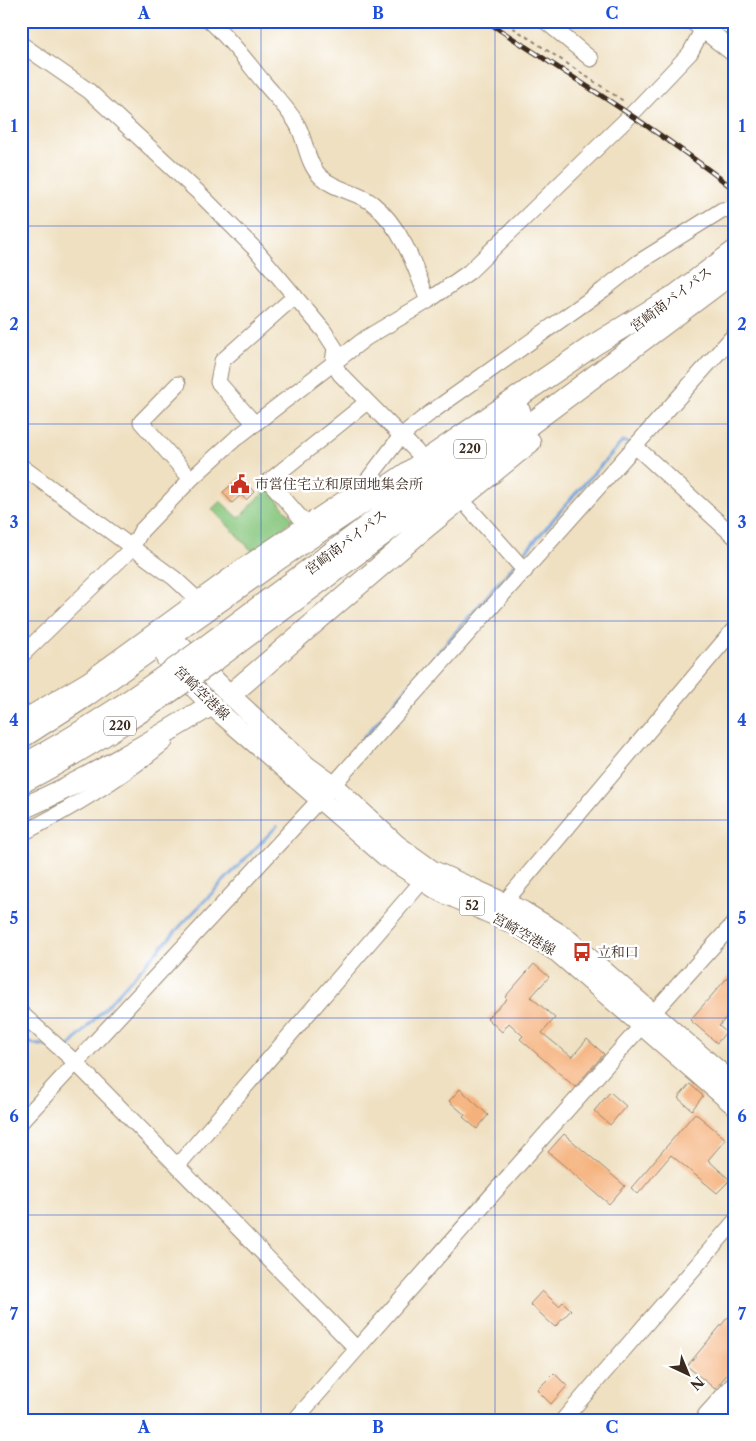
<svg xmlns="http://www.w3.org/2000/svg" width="756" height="1441" font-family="'Libre Caslon Text','Noto Serif JP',serif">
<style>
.green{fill:#88c77f;stroke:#62784e}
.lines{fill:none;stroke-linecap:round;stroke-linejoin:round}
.stream{stroke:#6c9ed7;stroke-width:3}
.building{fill:#f5b17c}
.minor-casing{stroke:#958570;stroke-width:17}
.major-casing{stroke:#958570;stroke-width:21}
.highway-casing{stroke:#958570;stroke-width:23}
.path{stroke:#958570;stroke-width:2;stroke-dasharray:4 4;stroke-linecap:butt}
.minor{stroke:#fff;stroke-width:15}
.major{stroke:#fff;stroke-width:19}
.highway{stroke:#fff;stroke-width:21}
.rail-casing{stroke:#3b2a1e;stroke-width:5}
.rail{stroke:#fff;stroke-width:3;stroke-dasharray:9;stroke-linecap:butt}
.highway-bridge-casing{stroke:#958570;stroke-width:23;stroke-linecap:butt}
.highway-bridge{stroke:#fff;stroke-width:21}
.grid{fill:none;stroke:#1d4ed8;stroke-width:1;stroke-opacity:0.55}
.labels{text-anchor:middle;stroke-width:5;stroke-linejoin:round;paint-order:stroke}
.shield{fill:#fff;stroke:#766a62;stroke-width:1}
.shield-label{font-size:12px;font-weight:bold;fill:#3b2a1e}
.street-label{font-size:14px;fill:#3b2a1e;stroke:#fff}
.poi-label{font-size:14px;fill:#3b2a1e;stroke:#fff;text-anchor:start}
.neatline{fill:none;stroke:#1d4ed8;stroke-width:2}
.grid-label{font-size:16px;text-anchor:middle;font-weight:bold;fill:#1d4ed8}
</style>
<rect width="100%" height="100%" fill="#fff"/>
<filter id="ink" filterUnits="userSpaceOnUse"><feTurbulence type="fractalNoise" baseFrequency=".02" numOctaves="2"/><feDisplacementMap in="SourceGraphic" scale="10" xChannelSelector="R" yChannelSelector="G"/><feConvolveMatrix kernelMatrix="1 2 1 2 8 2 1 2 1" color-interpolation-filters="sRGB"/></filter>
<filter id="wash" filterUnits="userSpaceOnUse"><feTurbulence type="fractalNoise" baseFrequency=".0096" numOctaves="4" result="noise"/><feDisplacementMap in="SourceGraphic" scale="20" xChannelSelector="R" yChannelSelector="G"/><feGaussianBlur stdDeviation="1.12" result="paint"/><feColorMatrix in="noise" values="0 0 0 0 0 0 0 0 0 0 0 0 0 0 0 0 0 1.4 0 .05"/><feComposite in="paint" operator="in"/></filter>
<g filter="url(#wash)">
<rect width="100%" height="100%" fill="#efe0c1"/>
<path class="green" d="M 268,488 L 293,520 L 252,551 L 212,509 L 220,501 L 239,518 Z"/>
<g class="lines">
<path class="stream" d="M 520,558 L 575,494 L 623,441 L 628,443
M 360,742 L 514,565
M 21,1041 L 50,1047
M 68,1048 L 185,921 L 277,826"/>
</g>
<g id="blocks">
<path class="building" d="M 241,477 L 254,492 L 246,500 L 241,495 L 232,503 L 223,492 Z
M 534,964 L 549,977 L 531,997 L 555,1018 L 542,1033 L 572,1057 L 587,1039 L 604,1054 L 575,1087 L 520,1039 L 523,1036 L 509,1023 L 502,1032 L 487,1018 L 507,999 L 505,997 Z
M 735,969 L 735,1006 L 719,1026 L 726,1032 L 717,1043 L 690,1020 Z
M 690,1084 L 703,1096 L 692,1110 L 678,1098 Z
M 460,1089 L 488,1115 L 477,1129 L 463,1117 L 465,1115 L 449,1101 Z
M 610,1092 L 626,1106 L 610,1125 L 594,1111 Z
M 695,1113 L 726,1139 L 708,1160 L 730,1180 L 717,1193 L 671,1155 L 638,1194 L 631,1188 Z
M 564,1134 L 625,1186 L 609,1204 L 548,1152 Z
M 542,1291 L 559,1306 L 563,1302 L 571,1310 L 555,1327 L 530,1304 Z
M 728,1317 L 735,1323 L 735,1365 L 715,1389 L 687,1366 Z
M 554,1373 L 567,1386 L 551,1404 L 537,1390 Z"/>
</g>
</g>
<g filter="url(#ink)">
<use href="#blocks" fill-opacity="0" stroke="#958570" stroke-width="1"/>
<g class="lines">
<g class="minor-casing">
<path id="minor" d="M 210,21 C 231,40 247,62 265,84 C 276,97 290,111 298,126 C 306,142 307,164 321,177 C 335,190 357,192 372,203 C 402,227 415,266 428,301
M 545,21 L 591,59
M 721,21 L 735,29
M 21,44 L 89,91 L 200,194 L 256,250 L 324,331 L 335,348 L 333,362 L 340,374 L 417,452
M 178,384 L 141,422 L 191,479
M 255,424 L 218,382 L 222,361 L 295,296
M 635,446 L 735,537
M 21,466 L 174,578 L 198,600
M 469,508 L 525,571
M 305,523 L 269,481 L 367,402
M 21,656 L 132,548 L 141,531 L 191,479 L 235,439 L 366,338 L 428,301 L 469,272 L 630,116 L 690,53 L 707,21
M 21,719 L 87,680 L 243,566 L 346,497 L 366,482 L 401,436 L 430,413 L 603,290 L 639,262 L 722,210 L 732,209 L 735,211
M 21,834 C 72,808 121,778 165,742
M 504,903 L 735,628
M 21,1013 L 76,1063 L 357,1349
M 21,1122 L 333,785 L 735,334
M 178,1165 L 430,872
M 295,1420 C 441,1253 586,1086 735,922
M 563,1420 L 735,1221"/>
</g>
<g class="major-casing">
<path id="major" d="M 694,21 L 735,53
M 735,1085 L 564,936 L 523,911 L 432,870 L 396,844 L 333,785 L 307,766 L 230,695 L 181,646 L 164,639 L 166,659 L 211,705 L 385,856 L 439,891 L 513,924 L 558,953 L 735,1106
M 707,1416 L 735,1385
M 726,1420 L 735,1409"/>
</g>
<g class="highway-casing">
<path id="highway" d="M 664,304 L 735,251
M 205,647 L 520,412
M 214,661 L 735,271
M 230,695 L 420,532 L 530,442
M 21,738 L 86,696 L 280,558 L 394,482 L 594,345 L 674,296
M 21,809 C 88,780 149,743 211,705"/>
</g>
<path class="path" d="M 506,23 L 625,102"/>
<use href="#minor" class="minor"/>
<use href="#major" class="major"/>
<use href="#highway" class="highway"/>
<g class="rail-casing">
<path id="rail" d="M 486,21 C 570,76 656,128 735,190"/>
</g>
<use href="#rail" class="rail"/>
<g class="highway-bridge-casing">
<path id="highway-bridge" d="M 21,766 C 86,732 146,690 205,647
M 21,783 C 89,748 152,705 214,661"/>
</g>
<use href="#highway-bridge" class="highway-bridge"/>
</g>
</g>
<path class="grid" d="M 261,21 L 261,1420M 495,21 L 495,1420M 21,226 L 735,226M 21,424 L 735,424M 21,621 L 735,621M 21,820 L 735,820M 21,1018 L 735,1018M 21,1215 L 735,1215"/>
<defs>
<g id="civic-bare" transform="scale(1.5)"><path d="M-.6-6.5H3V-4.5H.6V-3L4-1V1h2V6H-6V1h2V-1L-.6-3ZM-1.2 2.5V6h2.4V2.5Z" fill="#c8321e" stroke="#fff" stroke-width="2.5" paint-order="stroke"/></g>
<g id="bus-bare" transform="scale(1.5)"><path d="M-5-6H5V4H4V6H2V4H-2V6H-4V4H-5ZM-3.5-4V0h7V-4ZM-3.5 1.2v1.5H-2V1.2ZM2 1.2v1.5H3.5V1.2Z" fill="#c8321e" stroke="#fff" stroke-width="2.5" paint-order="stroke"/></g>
</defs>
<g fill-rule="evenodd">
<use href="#civic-bare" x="240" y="484"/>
<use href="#bus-bare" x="582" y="952"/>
</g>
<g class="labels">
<g class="shield">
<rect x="454" y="439.5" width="32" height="19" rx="4"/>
<rect x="104" y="716.5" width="32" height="19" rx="4"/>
<rect x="459.5" y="896.5" width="25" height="19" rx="4"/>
</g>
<g class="shield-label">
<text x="470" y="453">220</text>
<text x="120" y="730">220</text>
<text x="472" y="910">52</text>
</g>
<g class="street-label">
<text transform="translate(671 299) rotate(-37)" y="5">宮崎南バイパス</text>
<text transform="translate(346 542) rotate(-37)" y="5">宮崎南バイパス</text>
<text transform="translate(202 693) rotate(44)" y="5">宮崎空港線</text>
<text transform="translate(524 934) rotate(30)" y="5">宮崎空港線</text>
</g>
<g class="poi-label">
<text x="255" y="489">市営住宅立和原団地集会所</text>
<text x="597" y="957">立和口</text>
</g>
</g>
<rect width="756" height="1441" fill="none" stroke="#fff" stroke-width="55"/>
<g transform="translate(688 1374) rotate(136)" stroke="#ffffff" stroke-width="4" paint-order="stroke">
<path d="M0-4L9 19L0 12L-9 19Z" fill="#3b2a1e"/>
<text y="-8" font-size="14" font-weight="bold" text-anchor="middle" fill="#3b2a1e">N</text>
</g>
<rect x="28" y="28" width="700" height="1386" class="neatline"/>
<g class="grid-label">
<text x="144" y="19">A</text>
<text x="378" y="19">B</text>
<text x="612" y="19">C</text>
<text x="14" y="132">1</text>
<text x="742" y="132">1</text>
<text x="14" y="330">2</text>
<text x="742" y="330">2</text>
<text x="14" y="528">3</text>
<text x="742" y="528">3</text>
<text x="14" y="726">4</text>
<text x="742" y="726">4</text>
<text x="14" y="924">5</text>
<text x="742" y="924">5</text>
<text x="14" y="1122">6</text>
<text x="742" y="1122">6</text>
<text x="14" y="1320">7</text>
<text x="742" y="1320">7</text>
<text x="144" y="1433">A</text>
<text x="378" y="1433">B</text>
<text x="612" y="1433">C</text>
</g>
</svg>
